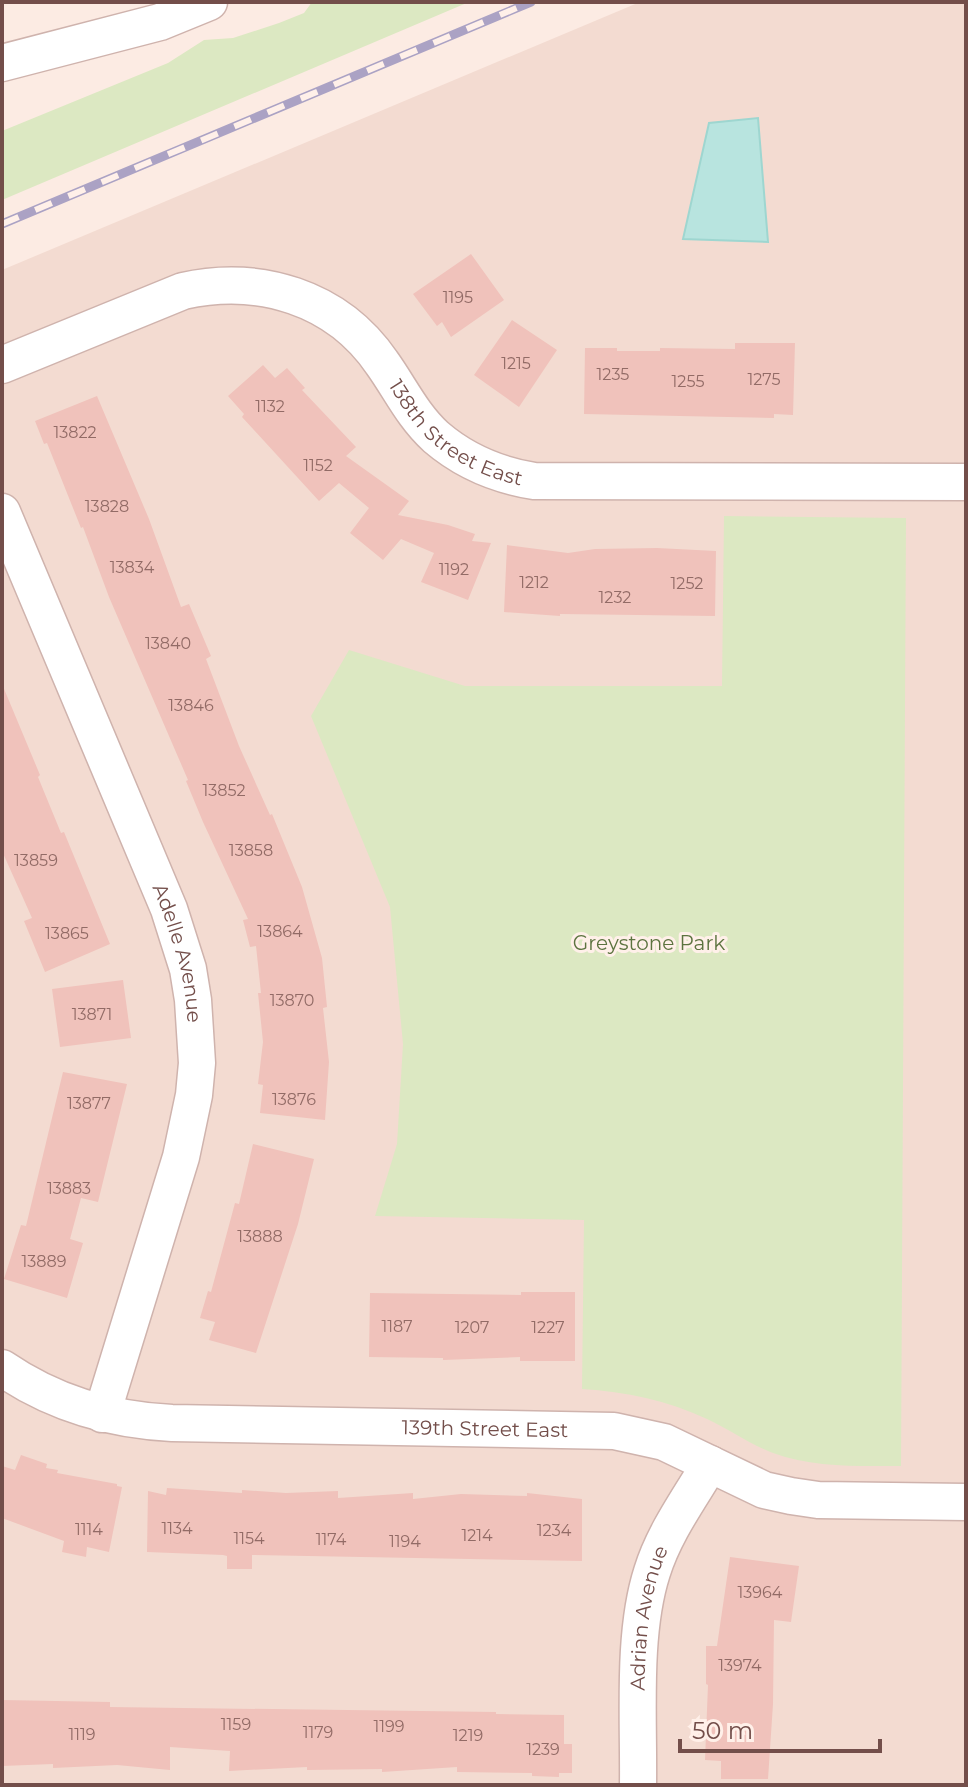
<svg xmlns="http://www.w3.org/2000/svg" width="968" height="1787" font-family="Montserrat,sans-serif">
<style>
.residential{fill:#f3dbd1}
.green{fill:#dce8c2}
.water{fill:#b8e4df;stroke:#9ed6d0;stroke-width:2}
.building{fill:#f0c2bb}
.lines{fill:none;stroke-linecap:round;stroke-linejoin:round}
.minor-casing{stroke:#cfb3ad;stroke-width:39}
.minor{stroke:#fff;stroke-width:36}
.rail-casing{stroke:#aba2c4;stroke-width:9}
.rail{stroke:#fff0e9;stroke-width:6;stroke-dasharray:18;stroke-linecap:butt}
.labels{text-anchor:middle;stroke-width:6;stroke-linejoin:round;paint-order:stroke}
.number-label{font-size:16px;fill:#926b66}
.street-label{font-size:20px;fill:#734e4a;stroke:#fff0e9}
.park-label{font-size:20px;fill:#5c733f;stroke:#fff0e9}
</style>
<rect width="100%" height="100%" fill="#fcebe3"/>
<path class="residential" d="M 640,2 L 966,2 L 966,1785 L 2,1785 L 2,270 Z"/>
<path class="green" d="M 312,2 L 469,2 L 2,200 L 2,131 L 168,63 L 204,40 L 233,38 L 279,23 L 304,13 Z
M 724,516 L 906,518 L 901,1466 C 858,1466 814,1468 773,1453 C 749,1444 729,1429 707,1419 C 667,1400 626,1392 582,1389 L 584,1220 L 375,1216 L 397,1144 L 403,1044 L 390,907 L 311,716 L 349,650 L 465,686 L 722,686 Z"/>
<path class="water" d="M 758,118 L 768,242 L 683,239 L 709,123 Z"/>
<path class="building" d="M 471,254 L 504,300 L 451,337 L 442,322 L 437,326 L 413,294 Z
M 512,320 L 557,350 L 519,407 L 474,375 Z
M 735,343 L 795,343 L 793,415 L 774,414 L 774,418 L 584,414 L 585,348 L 617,348 L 617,351 L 660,351 L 660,348 L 735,349 Z
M 263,365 L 275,378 L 287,368 L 305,388 L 302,390 L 356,447 L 346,456 L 409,501 L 398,515 L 448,525 L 475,534 L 472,541 L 491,543 L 468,600 L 421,582 L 434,553 L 401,539 L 383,560 L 350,533 L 369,508 L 339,483 L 319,501 L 242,417 L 244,414 L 228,396 Z
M 97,396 L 149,519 L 181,607 L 189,604 L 211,656 L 206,659 L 239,746 L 270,815 L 272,814 L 302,887 L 322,958 L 327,1007 L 323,1008 L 329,1062 L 325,1120 L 260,1113 L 263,1085 L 258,1084 L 263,1042 L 258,993 L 261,993 L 256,946 L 250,947 L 243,920 L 248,919 L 203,822 L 186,781 L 188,780 L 109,597 L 83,527 L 81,528 L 47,443 L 44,444 L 35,421 Z
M 507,545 L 568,553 L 595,549 L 657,548 L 716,551 L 715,616 L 560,614 L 560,616 L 504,612 Z
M 2,684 L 40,775 L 38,777 L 61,833 L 64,832 L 110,944 L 45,972 L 24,921 L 32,918 L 2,851 Z
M 123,980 L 131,1038 L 60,1047 L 52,989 Z
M 63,1072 L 127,1084 L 98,1202 L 81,1198 L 70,1239 L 83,1243 L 67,1298 L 4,1279 L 21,1225 L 26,1226 Z
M 253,1144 L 314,1159 L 298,1224 L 256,1353 L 209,1340 L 215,1322 L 200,1318 L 208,1291 L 211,1292 L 235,1203 L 239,1204 Z
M 521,1292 L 575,1292 L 575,1361 L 520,1361 L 520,1357 L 443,1360 L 443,1358 L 369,1357 L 370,1293 L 521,1295 Z
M 21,1455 L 47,1464 L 46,1468 L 58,1470 L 57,1473 L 117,1484 L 117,1486 L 122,1487 L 109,1552 L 87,1547 L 86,1557 L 62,1552 L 64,1541 L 2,1518 L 2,1466 L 15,1470 Z
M 167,1488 L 242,1493 L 242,1490 L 286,1493 L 338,1491 L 338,1498 L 413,1493 L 413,1499 L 461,1494 L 527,1496 L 527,1493 L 582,1499 L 582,1561 L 252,1555 L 252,1569 L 227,1569 L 227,1556 L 223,1555 L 147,1552 L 148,1491 L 166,1495 Z
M 730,1557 L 799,1566 L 791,1622 L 774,1620 L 773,1704 L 768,1779 L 721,1779 L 721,1761 L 705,1760 L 708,1685 L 706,1684 L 706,1646 L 717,1646 Z
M 2,1700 L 110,1702 L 110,1707 L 496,1712 L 496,1714 L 564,1715 L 564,1744 L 572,1744 L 572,1773 L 559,1773 L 559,1777 L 532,1776 L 532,1773 L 457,1772 L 457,1767 L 382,1772 L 382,1769 L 307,1770 L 307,1767 L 229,1771 L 230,1751 L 170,1747 L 170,1770 L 117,1765 L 53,1768 L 53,1764 L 2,1766 Z"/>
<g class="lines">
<g class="minor-casing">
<g id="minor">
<path d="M 2,63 L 160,22 L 209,2"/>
<path id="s1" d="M 2,365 L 183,291 C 259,274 337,297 382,363 C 400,388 412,415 436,437 C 464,461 497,475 534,481 L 966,482"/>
<path id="s2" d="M 2,512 L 169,909 L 188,969 L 193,1000 L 197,1063 L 194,1095 L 181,1157 L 102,1414"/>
<path id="s3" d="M 2,1368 C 53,1403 110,1420 172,1423 L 614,1431 L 664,1442 L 764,1490 L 791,1496 L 818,1500 L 966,1502"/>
<path id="s4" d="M 638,1785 C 639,1719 632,1634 652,1572 C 664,1533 689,1499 710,1464"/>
</g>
</g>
<use href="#minor" class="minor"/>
<g class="rail-casing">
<path id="rail" d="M 2,224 L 531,2"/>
</g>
<use href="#rail" class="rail"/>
</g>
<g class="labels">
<g class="number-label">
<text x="458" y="303">1195</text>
<text x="516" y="369">1215</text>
<text x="613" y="380">1235</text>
<text x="764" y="385">1275</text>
<text x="688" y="387">1255</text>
<text x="270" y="412">1132</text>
<text x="75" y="438">13822</text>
<text x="318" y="471">1152</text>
<text x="107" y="512">13828</text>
<text x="132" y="573">13834</text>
<text x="454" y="575">1192</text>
<text x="534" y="588">1212</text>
<text x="687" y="589">1252</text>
<text x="615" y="603">1232</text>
<text x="168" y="649">13840</text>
<text x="191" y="711">13846</text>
<text x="224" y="796">13852</text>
<text x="251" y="856">13858</text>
<text x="36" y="866">13859</text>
<text x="280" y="937">13864</text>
<text x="67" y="939">13865</text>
<text x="292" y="1006">13870</text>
<text x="92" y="1020">13871</text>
<text x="294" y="1105">13876</text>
<text x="89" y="1109">13877</text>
<text x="69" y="1194">13883</text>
<text x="260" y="1242">13888</text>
<text x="44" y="1267">13889</text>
<text x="397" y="1332">1187</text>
<text x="472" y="1333">1207</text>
<text x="548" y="1333">1227</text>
<text x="177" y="1534">1134</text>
<text x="89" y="1535">1114</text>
<text x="554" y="1536">1234</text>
<text x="477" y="1541">1214</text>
<text x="249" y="1544">1154</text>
<text x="331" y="1545">1174</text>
<text x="405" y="1547">1194</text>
<text x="760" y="1598">13964</text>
<text x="740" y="1671">13974</text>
<text x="236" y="1730">1159</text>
<text x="389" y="1732">1199</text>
<text x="318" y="1738">1179</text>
<text x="82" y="1740">1119</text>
<text x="468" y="1741">1219</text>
<text x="543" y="1755">1239</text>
</g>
<g class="street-label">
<text dy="7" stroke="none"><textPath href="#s1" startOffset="526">138th Street East</textPath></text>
<text dy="7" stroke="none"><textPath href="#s2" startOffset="476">Adelle Avenue</textPath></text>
<text dy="7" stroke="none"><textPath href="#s3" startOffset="494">139th Street East</textPath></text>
<text dy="7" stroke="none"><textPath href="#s4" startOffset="168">Adrian Avenue</textPath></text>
</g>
<g class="park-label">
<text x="649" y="950">Greystone Park</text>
</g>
</g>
<rect width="968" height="1787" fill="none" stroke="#734e4a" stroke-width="8"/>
<path d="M680 1739v12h200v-12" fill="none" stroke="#734e4a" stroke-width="4"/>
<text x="692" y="1739" font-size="24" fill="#734e4a" stroke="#fff0e9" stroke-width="6" paint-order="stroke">50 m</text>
</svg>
